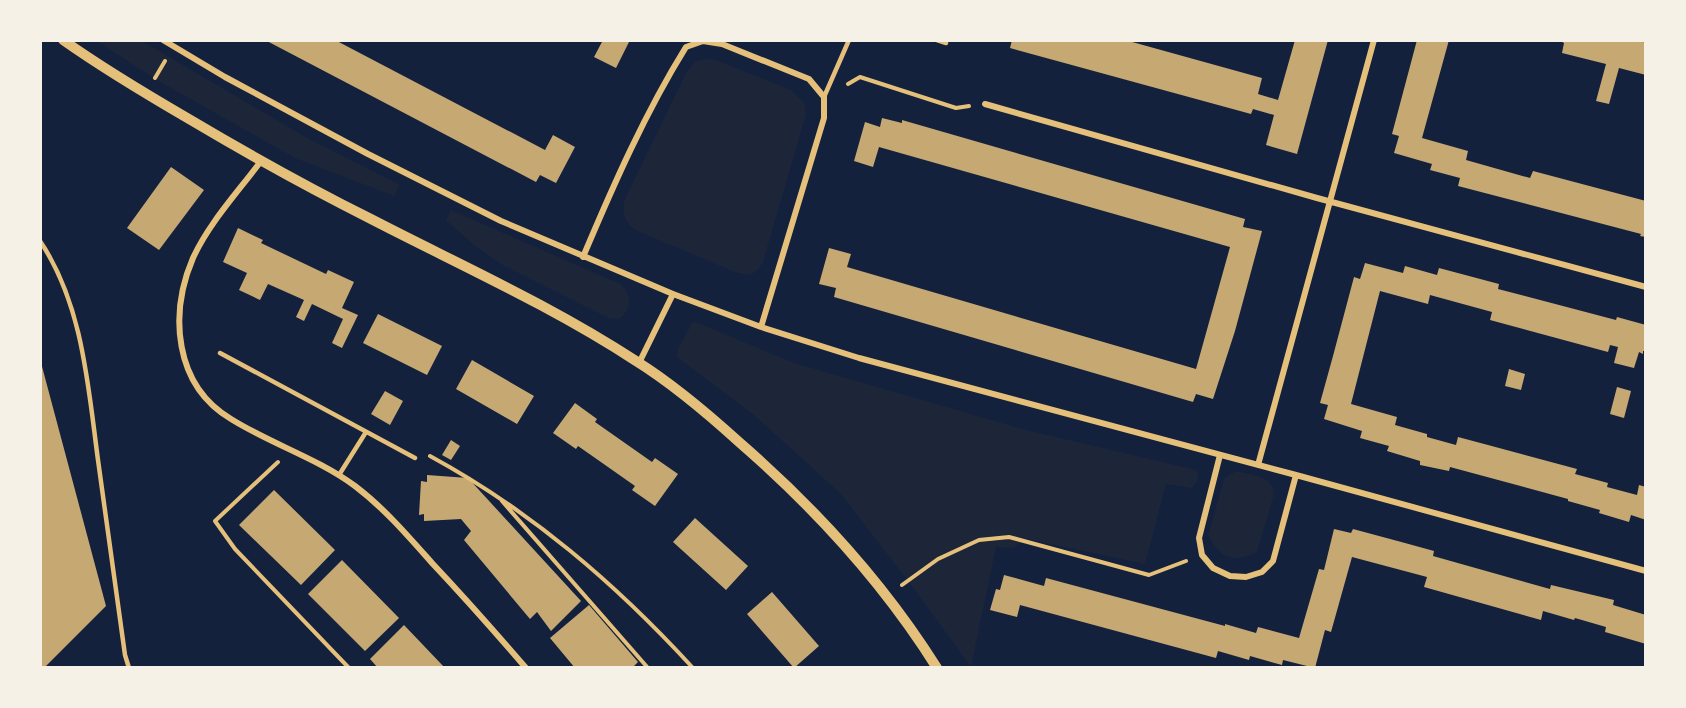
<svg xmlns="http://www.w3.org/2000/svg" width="1686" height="708" font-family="Signika,sans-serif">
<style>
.green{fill:#1d2539}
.building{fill:#c6a872}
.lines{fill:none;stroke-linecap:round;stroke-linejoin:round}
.path{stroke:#e5c07b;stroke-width:4}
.service{stroke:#e5c07b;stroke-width:4.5}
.minor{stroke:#e5c07b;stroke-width:6}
.tertiary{stroke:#e5c07b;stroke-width:10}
</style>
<rect width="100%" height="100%" fill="#14213d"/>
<path class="green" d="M 97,41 L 142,41 L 307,138 L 400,185 L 394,196 L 295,158 L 157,80 Z
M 705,59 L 716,60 L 791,90 L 804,103 L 806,114 L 763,262 L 758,270 L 750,275 L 735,272 L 635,230 C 624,221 623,215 624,201 L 686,73 L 695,62 Z
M 451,210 L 622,285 C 632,298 632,308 619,319 L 609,318 L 501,264 L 475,246 L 446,220 Z
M 693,321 L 794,363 L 1022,429 L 1192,469 L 1198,472 L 1197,482 L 1192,488 L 1166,484 L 1145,564 L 1027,539 L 1013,548 L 996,547 L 971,667 L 912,586 L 841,494 L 754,415 L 677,357 L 678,349 Z
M 1236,471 C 1251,475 1273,476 1274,494 L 1257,552 C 1233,564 1220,558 1208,535 L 1224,479 Z"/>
<path class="building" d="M 265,40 L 335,40 L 545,150 L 553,135 L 575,147 L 556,183 L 540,175 L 536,182 Z
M 603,40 L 630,40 L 616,68 L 594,57 Z
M 1012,40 L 1125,40 L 1262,78 L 1258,94 L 1278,100 L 1295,40 L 1328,40 L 1297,154 L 1266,145 L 1274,115 L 1253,109 L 1251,114 L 1010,48 Z
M 1417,40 L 1449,40 L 1422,138 L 1468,151 L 1466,160 L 1530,178 L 1533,171 L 1646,201 L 1646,237 L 1640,236 L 1641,234 L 1458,186 L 1460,178 L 1430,170 L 1432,164 L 1394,153 L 1399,136 L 1392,134 Z
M 1559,40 L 1637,40 L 1646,43 L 1646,75 L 1619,68 L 1609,104 L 1596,101 L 1606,64 L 1562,53 L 1564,43 Z
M 882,118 L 902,123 L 902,120 L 1245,219 L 1243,227 L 1262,231 L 1235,331 L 1213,399 L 1196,394 L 1193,402 L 834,297 L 836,288 L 819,284 L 829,248 L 851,254 L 847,267 L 1196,369 L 1225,265 L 1230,247 L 879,147 L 873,167 L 854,161 L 865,122 L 880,127 Z
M 171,167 L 204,190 L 159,250 L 127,228 Z
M 238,228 L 263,240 L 261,243 L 326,274 L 328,270 L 354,282 L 342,308 L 358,315 L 342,348 L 332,343 L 343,319 L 312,304 L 304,321 L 296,317 L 304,300 L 268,284 L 260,300 L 239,290 L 247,273 L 223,262 Z
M 1365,263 L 1403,273 L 1405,266 L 1437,275 L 1439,268 L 1499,284 L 1498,289 L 1616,320 L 1617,317 L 1646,325 L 1646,351 L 1643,351 L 1643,354 L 1639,352 L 1634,368 L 1614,363 L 1618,347 L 1610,345 L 1608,352 L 1490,320 L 1492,312 L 1430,295 L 1428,304 L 1380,291 L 1351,404 L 1397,417 L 1395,425 L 1427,434 L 1427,437 L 1456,445 L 1458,437 L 1488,445 L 1577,469 L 1575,474 L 1608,483 L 1607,487 L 1637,495 L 1639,485 L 1646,487 L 1646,520 L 1631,515 L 1629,522 L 1599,513 L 1600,510 L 1568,501 L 1568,499 L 1450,467 L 1449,471 L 1420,465 L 1420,461 L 1387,451 L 1389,446 L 1360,438 L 1362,431 L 1324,419 L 1328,405 L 1320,403 L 1333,356 L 1354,277 L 1360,279 Z
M 378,314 L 442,346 L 427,375 L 363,343 Z
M 40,359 L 106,606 L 44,668 L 40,668 Z
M 472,360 L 534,396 L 517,424 L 456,389 Z
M 1509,369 L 1525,374 L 1521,390 L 1505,386 Z
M 1617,387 L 1631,391 L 1624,418 L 1610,414 Z
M 385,391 L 403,401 L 390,425 L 371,414 Z
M 575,403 L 597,419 L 595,422 L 652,462 L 655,458 L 678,474 L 655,506 L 632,490 L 635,486 L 608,467 L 578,446 L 576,449 L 553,433 Z
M 451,440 L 460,446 L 451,460 L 442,455 Z
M 427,475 L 468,478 L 581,601 L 551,631 L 537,612 L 530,619 L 464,540 L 471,531 L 461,519 L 424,521 L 424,514 L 419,515 L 421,481 L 427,482 Z
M 274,490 L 335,550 L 301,585 L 239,525 Z
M 695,518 L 748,566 L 726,590 L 673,542 Z
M 1334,529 L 1351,533 L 1353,529 L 1405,543 L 1434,551 L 1433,556 L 1550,589 L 1551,585 L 1614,600 L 1613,605 L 1646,615 L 1646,644 L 1605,632 L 1606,627 L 1575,618 L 1574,620 L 1543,611 L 1541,620 L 1424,587 L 1427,577 L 1352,557 L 1331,632 L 1325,630 L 1315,668 L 1283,660 L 1282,665 L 1250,656 L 1249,660 L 1218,651 L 1216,658 L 1020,605 L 1017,617 L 990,610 L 996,589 L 1000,590 L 1004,575 L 1044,586 L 1046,578 L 1225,626 L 1225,624 L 1256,633 L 1258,627 L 1299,638 L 1319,569 L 1324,570 Z
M 342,560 L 399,618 L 365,651 L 308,594 Z
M 772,592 L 819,646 L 794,668 L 747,614 Z
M 589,605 L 638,662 L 632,668 L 575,668 L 550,638 Z
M 404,625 L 445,668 L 378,668 L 370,659 Z"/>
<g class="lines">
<path class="path" d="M 155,78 L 165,61
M 848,84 L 860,77 L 956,108 L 969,106
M 430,456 C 531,511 615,583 693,668
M 278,462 L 215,521 L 235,549 L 349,668
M 502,501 L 648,668
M 902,585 L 938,559 L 979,540 L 1009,537 L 1149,575 L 1186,561"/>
<path class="service" d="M 937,40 L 946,43
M 824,97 L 849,40
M 40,241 C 83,305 88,386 98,460 C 107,525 116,590 125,655 L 129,668
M 220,353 L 415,458
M 339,475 L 366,432"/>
<path class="minor" d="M 163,40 L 225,77 L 368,154 L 501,221 L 673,294 L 761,327 L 859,358 L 1296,475 L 1646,571
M 985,104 L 1317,198 L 1646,287
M 261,161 C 238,192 209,223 193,258 C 169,314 174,385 231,419 C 271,444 317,458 355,486 C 384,508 408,536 432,563 C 464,597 495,632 526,668
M 583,257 C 613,186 645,113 686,47 L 703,41 L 722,44 L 809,79 L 824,97 L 824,118 L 761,327
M 639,363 L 673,294
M 1220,455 L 1199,538 L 1202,555 L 1213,568 L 1230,576 L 1246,577 L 1262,572 L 1273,561 L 1296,475
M 1258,465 L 1374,40"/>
<path class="tertiary" d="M 63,40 C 104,69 146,94 189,119 C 248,154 309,188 371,219 C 460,265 552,306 636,361 C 673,384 707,413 739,442 C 815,508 883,582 937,668"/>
</g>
<rect width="1686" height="708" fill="none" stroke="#f6f1e7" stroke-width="84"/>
</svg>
